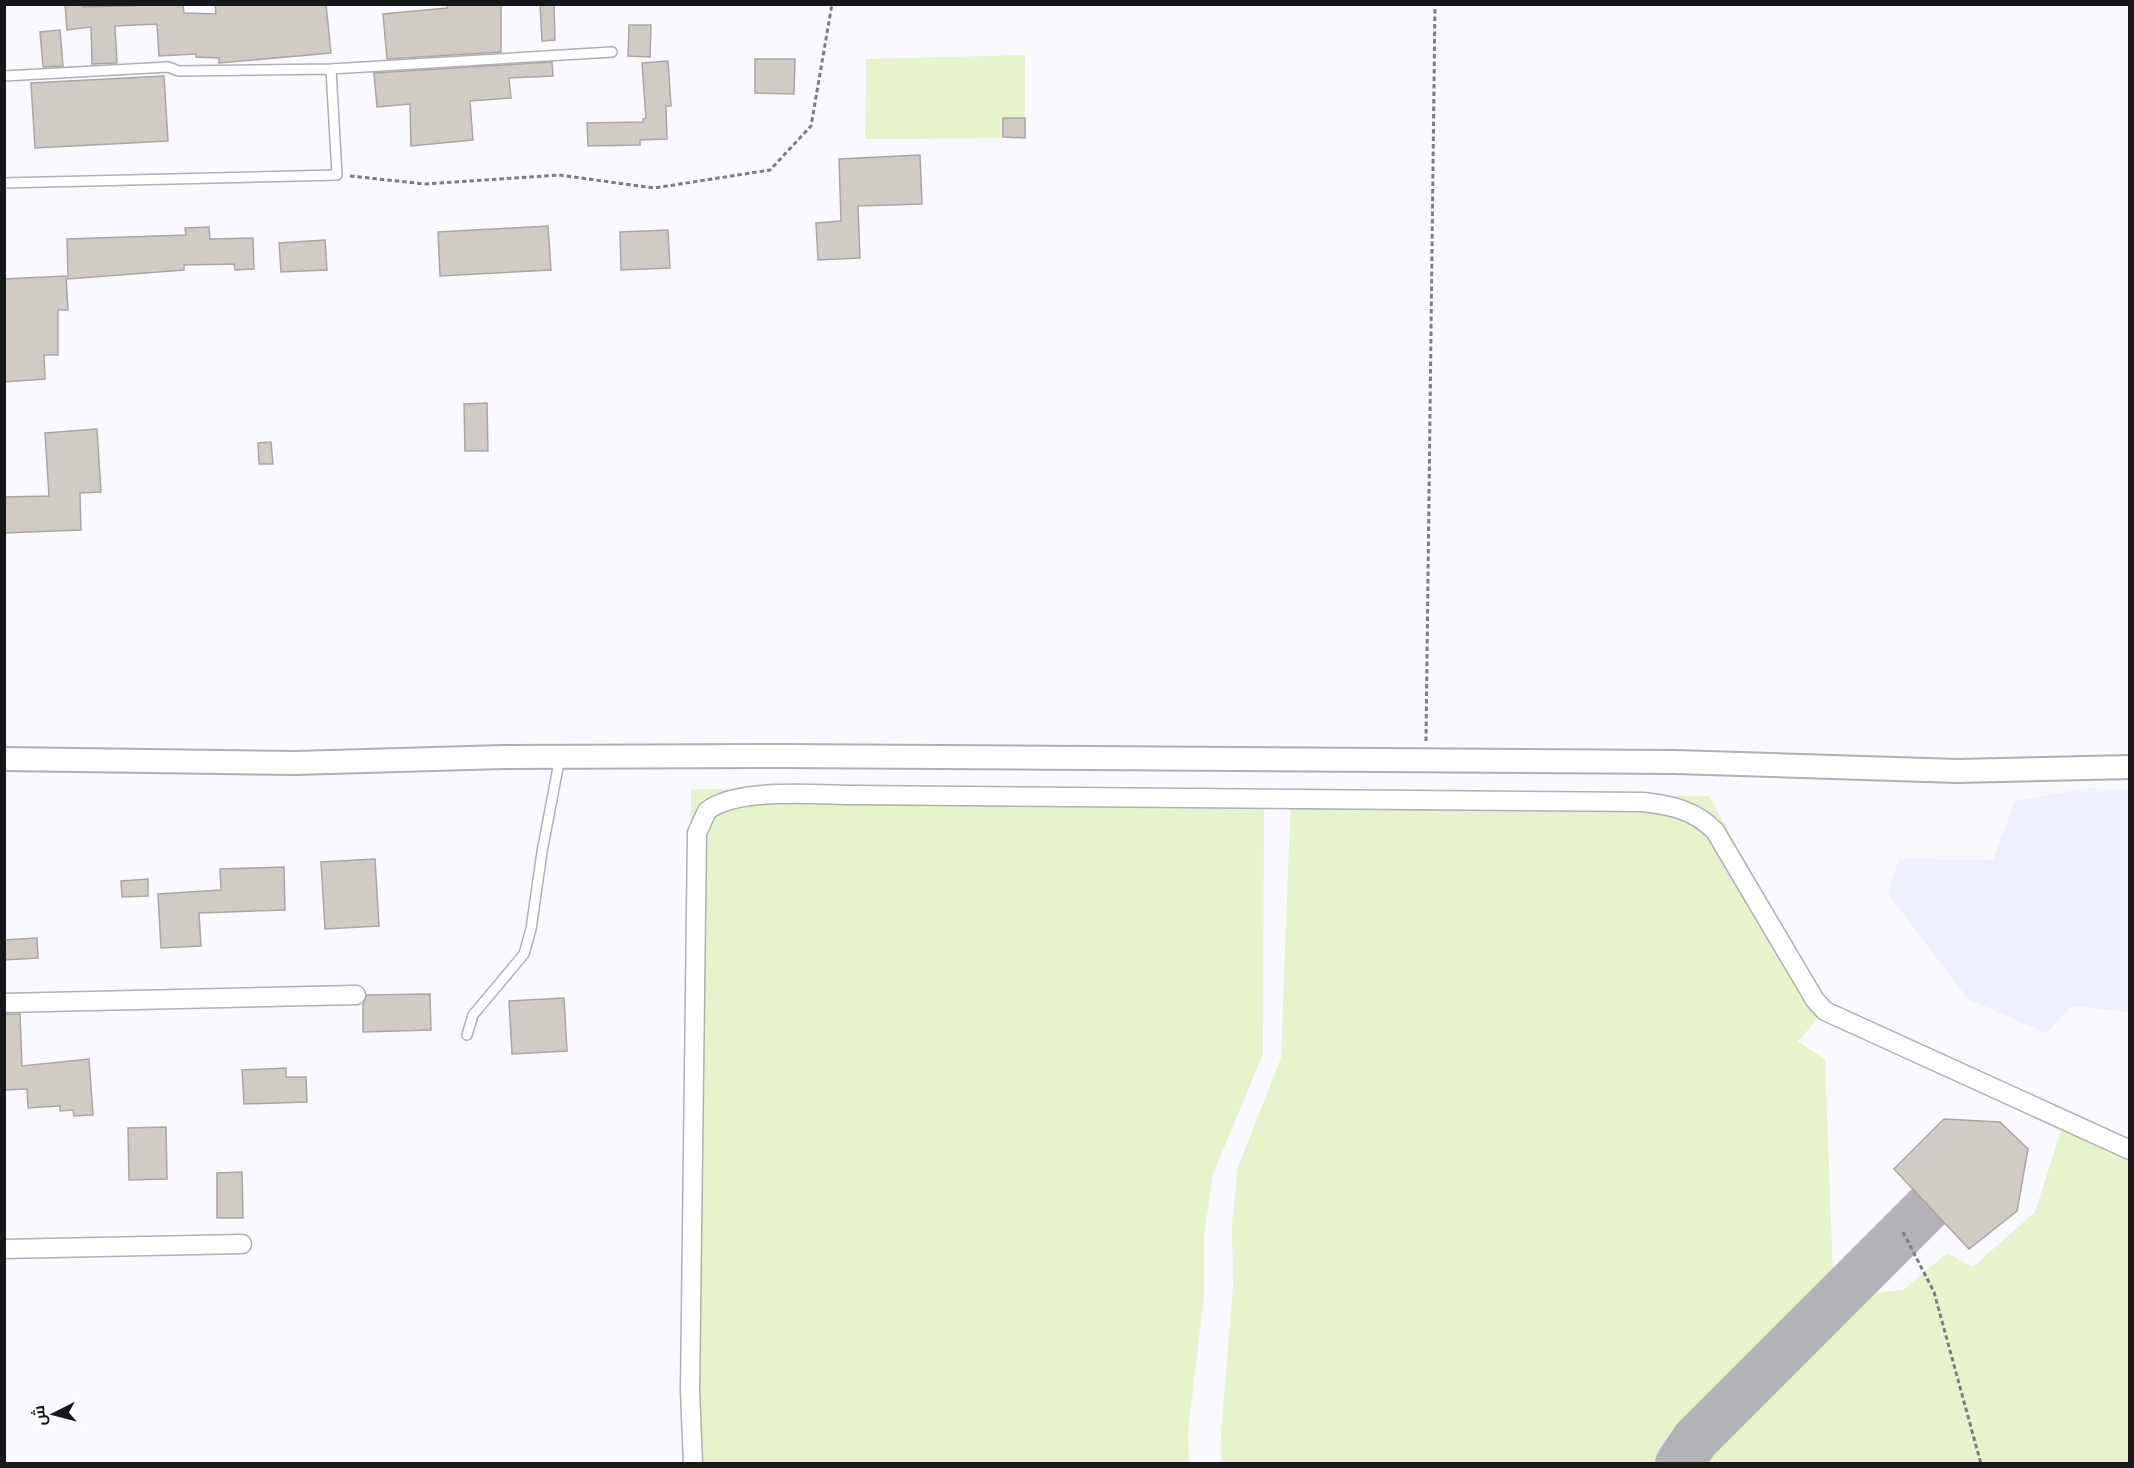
<svg xmlns="http://www.w3.org/2000/svg" width="2134" height="1468" font-family="'Titillium Web',Cairo,sans-serif">
<style>
.built{fill:#eff0ff}
.green{fill:#e6f3cb}
.lines{fill:none;stroke-linecap:round;stroke-linejoin:round}
.taxiway{stroke:#b2b2b7;stroke-width:48}
.building{fill:#d1cbc6;stroke:#aca6a1;stroke-width:1.5}
.service-casing{stroke:#afafb6;stroke-width:12}
.minor-casing{stroke:#afafb6;stroke-width:21}
.tertiary-casing{stroke:#afafb6;stroke-width:26}
.path{stroke:#7d7d81;stroke-width:3;stroke-dasharray:4.5 3;stroke-linecap:butt}
.service{stroke:#fff;stroke-width:9}
.minor{stroke:#fff;stroke-width:18}
.tertiary{stroke:#fff;stroke-width:22}
</style>
<rect width="100%" height="100%" fill="#f9f9ff"/>
<path class="built" d="M 2087,788 L 2129,790 L 2129,1012 L 2072,1006 L 2046,1033 L 1968,999 L 1888,894 L 1899,859 L 1993,860 L 2015,801 Z"/>
<path class="green" d="M 1025,55 L 1025,138 L 865,139 L 866,59 Z
M 691,789 L 1264,792 L 1263,1054 L 1213,1174 L 1204,1236 L 1204,1294 L 1188,1433 L 1189,1463 L 686,1464 Z
M 1291,792 L 1709,796 L 1828,1007 L 1798,1041 L 1825,1060 L 1833,1276 L 1685,1428 L 1659,1463 L 1222,1464 L 1221,1432 L 1233,1286 L 1232,1224 L 1238,1167 L 1281,1058 Z
M 2066,1115 L 2129,1141 L 2129,1463 L 1699,1464 L 1707,1451 L 1864,1294 L 1903,1290 L 1947,1253 L 1973,1267 L 2035,1212 Z"/>
<g class="lines">
<path class="taxiway" d="M 1679,1464 L 1695,1440 L 1929,1206"/>
</g>
<path class="building" d="M 65,4 L 82,4 L 83,7 L 183,4 L 184,13 L 216,14 L 215,4 L 326,4 L 331,53 L 219,63 L 219,58 L 196,57 L 196,54 L 159,56 L 157,24 L 115,26 L 117,63 L 92,64 L 91,27 L 67,30 Z
M 447,4 L 501,4 L 501,52 L 387,59 L 383,14 L 447,8 Z
M 540,4 L 554,4 L 555,40 L 542,41 Z
M 629,25 L 651,25 L 650,57 L 628,56 Z
M 60,30 L 63,66 L 43,67 L 40,32 Z
M 755,59 L 795,59 L 794,94 L 755,93 Z
M 668,61 L 671,106 L 666,106 L 667,139 L 640,140 L 640,145 L 588,146 L 587,123 L 643,122 L 643,119 L 646,118 L 642,63 Z
M 552,62 L 553,76 L 509,78 L 511,98 L 470,101 L 473,140 L 411,146 L 410,104 L 377,107 L 374,73 Z
M 164,76 L 168,141 L 35,148 L 31,83 Z
M 1003,118 L 1025,118 L 1025,138 L 1003,137 Z
M 920,155 L 922,204 L 858,206 L 860,258 L 818,260 L 816,223 L 841,221 L 839,159 Z
M 548,226 L 551,270 L 440,276 L 438,232 Z
M 209,227 L 210,239 L 253,238 L 254,269 L 235,270 L 234,264 L 184,265 L 184,270 L 68,279 L 67,239 L 186,235 L 185,228 Z
M 668,230 L 670,268 L 621,270 L 620,232 Z
M 325,240 L 327,270 L 281,272 L 279,243 Z
M 66,276 L 68,310 L 58,310 L 58,355 L 44,355 L 45,379 L 4,382 L 4,279 Z
M 487,403 L 488,451 L 465,451 L 464,404 Z
M 97,429 L 101,492 L 80,493 L 81,530 L 4,533 L 4,497 L 49,496 L 45,433 Z
M 271,442 L 273,464 L 259,464 L 258,443 Z
M 375,859 L 379,926 L 325,929 L 321,862 Z
M 284,867 L 285,910 L 199,913 L 201,946 L 161,948 L 158,894 L 221,890 L 220,869 Z
M 148,879 L 148,896 L 122,897 L 121,881 Z
M 37,938 L 38,958 L 4,960 L 4,940 Z
M 430,994 L 431,1030 L 363,1032 L 363,1004 L 367,995 Z
M 564,998 L 567,1051 L 512,1054 L 509,1001 Z
M 4,1014 L 20,1014 L 22,1066 L 89,1059 L 93,1115 L 74,1116 L 73,1110 L 60,1111 L 60,1106 L 28,1108 L 27,1089 L 4,1090 Z
M 286,1068 L 286,1077 L 306,1077 L 307,1102 L 244,1104 L 242,1070 Z
M 1944,1119 L 2000,1122 L 2028,1149 L 2017,1211 L 1969,1249 L 1894,1169 Z
M 166,1127 L 167,1179 L 129,1180 L 128,1128 Z
M 242,1172 L 243,1218 L 217,1218 L 217,1173 Z"/>
<g class="lines">
<g class="service-casing">
<path id="service" d="M 331,69 L 612,52
M 4,76 L 168,67 L 179,71 L 331,69 L 337,175 L 4,183
M 467,1035 L 473,1015 L 524,954 L 531,929 L 542,852 L 560,757"/>
</g>
<g class="minor-casing">
<path id="minor" d="M 4,1003 L 356,995
M 4,1249 L 242,1244
M 693,1464 L 690,1391 L 697,833 L 707,811 C 736,787 818,795 856,795 L 1643,802 C 1670,805 1695,810 1715,831 L 1815,1000 L 1825,1011 L 2130,1150"/>
</g>
<g class="tertiary-casing">
<path id="tertiary" d="M 4,759 L 296,763 L 503,757 L 781,756 L 1675,762 L 1957,771 L 2130,767"/>
</g>
<path class="path" d="M 350,176 L 425,184 L 559,175 L 654,188 L 770,170 L 811,126 L 832,4
M 1426,741 L 1435,4
M 1903,1232 L 1934,1292 L 1981,1464"/>
<use href="#service" class="service"/>
<use href="#minor" class="minor"/>
<use href="#tertiary" class="tertiary"/>
</g>
<rect width="2134" height="1468" fill="none" stroke="#161719" stroke-width="12"/>
<g transform="translate(54 1414) rotate(264)" stroke="#ffffff" stroke-width="4.5" paint-order="stroke">
<path d="M0-4.5L10 22L0 15L-10 22Z" fill="#161719"/>
<text y="-9" font-size="16" font-weight="bold" text-anchor="middle" fill="#161719">ش</text>
</g>
</svg>
